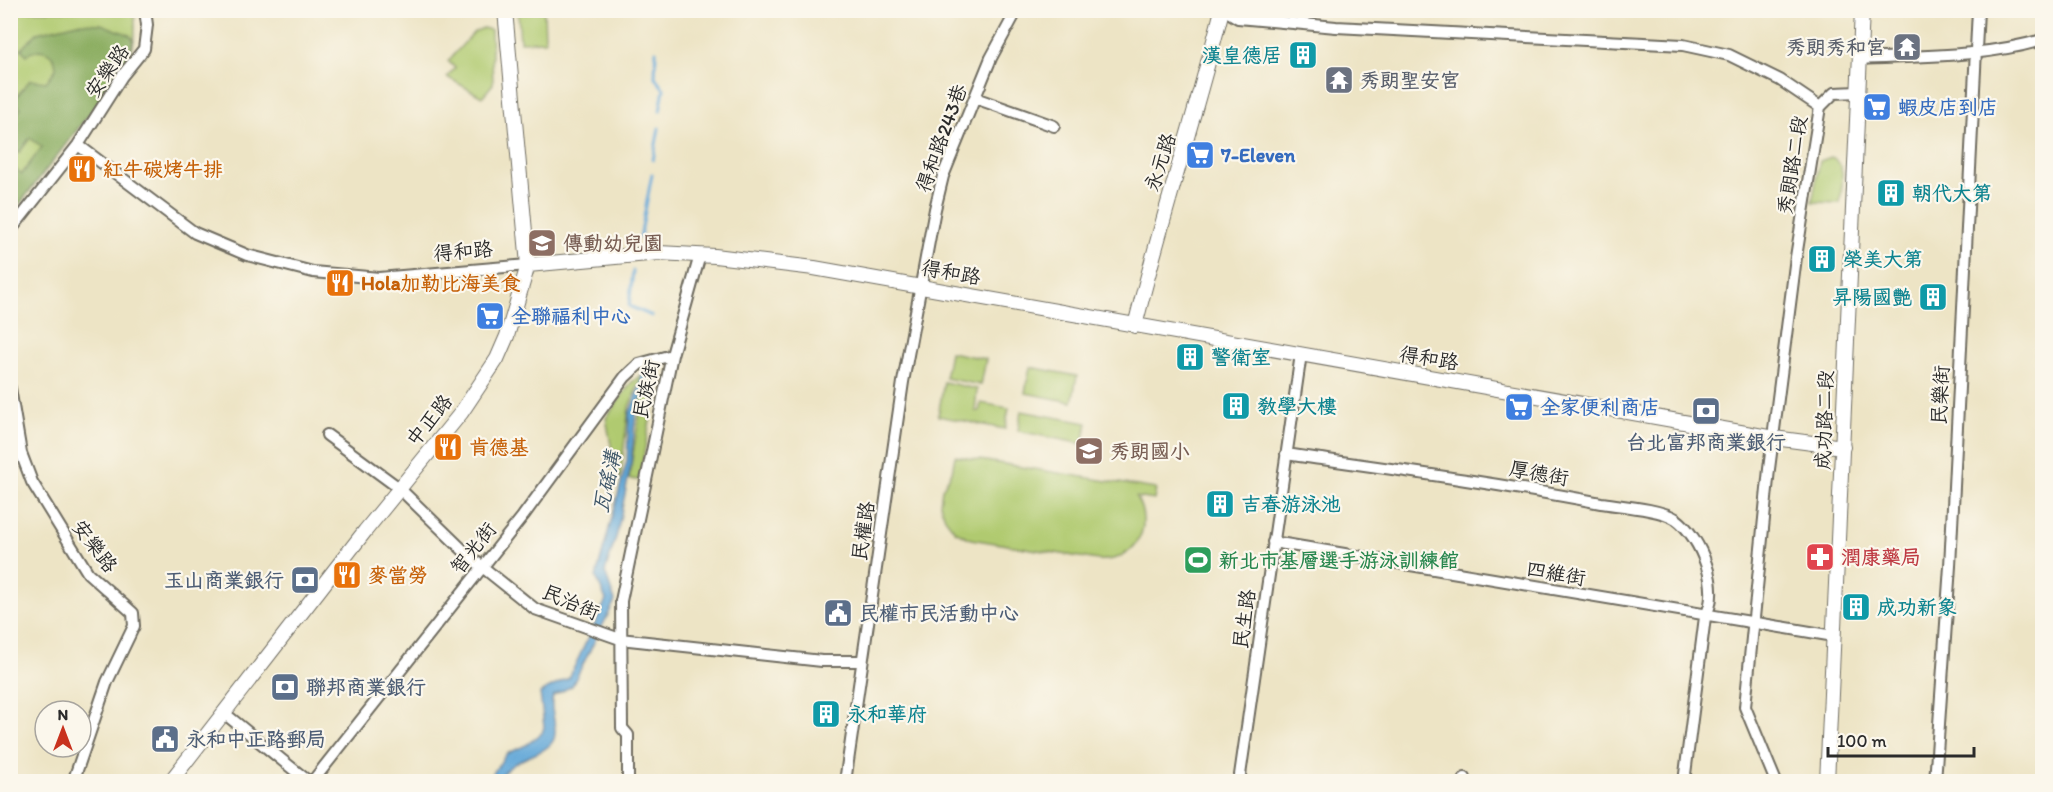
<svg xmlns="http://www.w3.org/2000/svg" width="2053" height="792" font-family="Itim,'LXGW WenKai TC',sans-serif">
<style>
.green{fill:#b0ca6f;stroke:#6e7a4d;stroke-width:1.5}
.forest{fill:#8cae62;stroke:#5c6c46;stroke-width:1.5}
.water{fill:#62a7d8;stroke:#466982;stroke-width:1.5}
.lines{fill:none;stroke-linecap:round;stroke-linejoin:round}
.stream{stroke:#62a7d8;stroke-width:3}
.minor-casing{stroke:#6f6c61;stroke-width:14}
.tertiary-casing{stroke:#6f6c61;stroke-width:16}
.minor{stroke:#fff;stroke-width:10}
.tertiary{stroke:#fff;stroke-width:14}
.labels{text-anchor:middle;stroke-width:4.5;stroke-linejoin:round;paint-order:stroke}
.worship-label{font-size:20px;font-weight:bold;fill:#5b616d;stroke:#fbf7ec;text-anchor:end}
.culture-label{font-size:20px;font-weight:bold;fill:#0d838f;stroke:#fbf7ec;text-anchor:start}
.street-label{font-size:20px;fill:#2b2b2b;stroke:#fbf7ec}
.shop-label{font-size:20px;font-weight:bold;fill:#366cbe;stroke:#fbf7ec;text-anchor:start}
.food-label{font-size:20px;font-weight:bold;fill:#c56008;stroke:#fbf7ec;text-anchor:start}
.education-label{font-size:20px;font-weight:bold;fill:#785e54;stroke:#fbf7ec;text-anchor:start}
.service-label{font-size:20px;font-weight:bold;fill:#4e5e75;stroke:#fbf7ec;text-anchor:start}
.health-label{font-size:20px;font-weight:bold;fill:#be3a42;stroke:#fbf7ec;text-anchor:start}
.leisure-label{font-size:20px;font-weight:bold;fill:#27864d;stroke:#fbf7ec;text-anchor:start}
.water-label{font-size:21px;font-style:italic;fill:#3e5668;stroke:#fbf7ec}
</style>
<rect width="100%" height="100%" fill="#fbf7ec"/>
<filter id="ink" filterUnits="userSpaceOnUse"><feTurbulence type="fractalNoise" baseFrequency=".0167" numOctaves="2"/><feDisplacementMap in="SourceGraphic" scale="12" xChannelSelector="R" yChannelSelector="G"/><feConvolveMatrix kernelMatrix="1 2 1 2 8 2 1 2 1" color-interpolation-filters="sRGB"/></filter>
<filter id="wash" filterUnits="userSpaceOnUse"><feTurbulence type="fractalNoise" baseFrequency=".008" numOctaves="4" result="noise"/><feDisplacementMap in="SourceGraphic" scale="24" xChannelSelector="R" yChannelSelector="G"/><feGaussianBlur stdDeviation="1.35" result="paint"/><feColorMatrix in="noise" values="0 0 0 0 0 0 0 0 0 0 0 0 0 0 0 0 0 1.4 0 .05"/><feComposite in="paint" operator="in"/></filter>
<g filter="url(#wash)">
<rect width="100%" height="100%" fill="#ede4c5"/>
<path class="green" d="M 11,11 L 134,11 C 137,35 134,52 121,73 L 11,215 Z
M 518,11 L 544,11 L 545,41 L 520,42 Z
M 483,28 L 491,30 L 493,84 L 482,97 L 447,77 L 455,68 L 448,61 L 474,32 Z
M 1831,157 C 1848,162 1841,188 1840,203 L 1812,202 L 1820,161 Z
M 950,352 L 986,359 L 981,385 L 945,378 Z
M 660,367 L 639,480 L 629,479 L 646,373 Z
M 1030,367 L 1077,376 L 1072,402 L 1025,393 Z
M 643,373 L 629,407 L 620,478 L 615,467 L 606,418 L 631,383 Z
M 944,382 L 977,389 L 975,411 L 979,411 L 981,403 L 1009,408 L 1005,429 L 938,416 Z
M 1021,411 L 1087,423 L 1083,444 L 1018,431 Z
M 955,456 L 1156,489 L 1154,500 L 1136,497 C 1155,528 1134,563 1098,560 L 971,539 L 955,531 L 945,518 L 940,504 L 942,489 L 952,472 Z"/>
<path class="forest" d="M 78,23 L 101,24 L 130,35 L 133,39 L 129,58 L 121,73 L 11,215 L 11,166 L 22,174 L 42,147 L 30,138 L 19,153 L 11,150 L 10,124 L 21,108 L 13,101 L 30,80 L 46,82 L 56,69 C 56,52 41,45 27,55 L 21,49 L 37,33 Z"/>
<path class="water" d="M 648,364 L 648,384 L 638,404 L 635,420 L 631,464 L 617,534 L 605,572 L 615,601 L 572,686 L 553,696 C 548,711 559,724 554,739 C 546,757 511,755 498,781 L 487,782 L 506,754 L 526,745 L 542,733 L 544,727 L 540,693 L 569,678 L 606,600 L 596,577 L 627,461 L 629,414 L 641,384 L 642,366 Z"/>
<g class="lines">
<path class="stream" d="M 656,51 L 655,77 L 664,89 L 660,111
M 653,160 L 659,128
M 640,238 L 652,174
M 633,271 L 629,306 L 652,316"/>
</g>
</g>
<g filter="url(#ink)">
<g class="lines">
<g class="minor-casing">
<path id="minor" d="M 1225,10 L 1238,18 L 1336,27 L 1683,45 L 1729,55 L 1780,80 L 1820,107 L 1796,257 L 1769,469 L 1745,707 L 1776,782
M 1861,59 C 1921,56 1984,57 2042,40
M 975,98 L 1054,126
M 1820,107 L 1834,93 L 1859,92
M 78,145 L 195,233 L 247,255 L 313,272 L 379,278 L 528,265
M 10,231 L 78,145 L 122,76 L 144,49 L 147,25 L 145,10
M 10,388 L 21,453 L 32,482 L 88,573 L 133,613 L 134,626 L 107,682 L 73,782
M 327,435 L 399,488 L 470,557 L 535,609 L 620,639 L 822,661 L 862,661
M 1286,454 C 1391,469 1496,483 1601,503 C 1620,506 1661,509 1676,519 C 1701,537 1722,590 1705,617 L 1684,782
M 1273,542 L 1834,636
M 224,713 L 309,782
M 312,782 L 523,516 L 625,377 L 639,364 L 672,355
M 628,782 L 628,735 L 622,728 L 621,601 L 672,355 L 700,255
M 845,782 L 903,382 L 935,209 L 943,176 L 991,58 L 1017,10
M 1239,782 L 1301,354
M 1465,782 L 1465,778
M 1935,782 L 1950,566 L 1978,10"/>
</g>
<g class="tertiary-casing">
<path id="tertiary" d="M 528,265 L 659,253 L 715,256 L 814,268 L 1774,438 L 1843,447
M 1135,326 C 1161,220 1195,116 1222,10
M 170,782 L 365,531 L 461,413 L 497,359 L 507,336 L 528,265 L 505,10
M 1827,782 L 1862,10"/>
</g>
<use href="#minor" class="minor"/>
<use href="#tertiary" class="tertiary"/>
</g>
</g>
<defs>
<g id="temple-square" transform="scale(1.5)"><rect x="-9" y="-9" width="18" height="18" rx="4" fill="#6b7280" stroke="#fbf7ec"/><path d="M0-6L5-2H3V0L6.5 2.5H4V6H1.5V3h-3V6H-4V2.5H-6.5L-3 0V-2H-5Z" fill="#fff"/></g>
<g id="building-square" transform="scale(1.5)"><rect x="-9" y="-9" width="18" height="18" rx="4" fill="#0f9aa8" stroke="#fbf7ec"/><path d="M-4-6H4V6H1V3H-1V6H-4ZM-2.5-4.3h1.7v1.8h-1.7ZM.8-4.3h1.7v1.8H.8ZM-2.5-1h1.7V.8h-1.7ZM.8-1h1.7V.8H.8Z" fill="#fff"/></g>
<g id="supermarket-square" transform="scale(1.5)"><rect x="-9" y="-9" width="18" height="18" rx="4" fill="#3f7fe0" stroke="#fbf7ec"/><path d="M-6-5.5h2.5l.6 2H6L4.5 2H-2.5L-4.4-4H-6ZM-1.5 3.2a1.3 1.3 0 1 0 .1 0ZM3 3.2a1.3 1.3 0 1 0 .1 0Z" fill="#fff"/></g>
<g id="restaurant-square" transform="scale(1.5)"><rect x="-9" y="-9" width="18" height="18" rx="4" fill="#e8710a" stroke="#fbf7ec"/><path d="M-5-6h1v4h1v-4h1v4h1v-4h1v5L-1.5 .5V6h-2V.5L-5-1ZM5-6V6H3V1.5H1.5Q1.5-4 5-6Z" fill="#fff"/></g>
<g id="school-square" transform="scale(1.5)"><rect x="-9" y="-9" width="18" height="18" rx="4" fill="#8d6e63" stroke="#fbf7ec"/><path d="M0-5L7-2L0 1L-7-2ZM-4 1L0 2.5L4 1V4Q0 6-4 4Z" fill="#fff"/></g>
<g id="bank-square" transform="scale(1.5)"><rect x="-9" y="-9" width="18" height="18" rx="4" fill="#5c6f8a" stroke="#fbf7ec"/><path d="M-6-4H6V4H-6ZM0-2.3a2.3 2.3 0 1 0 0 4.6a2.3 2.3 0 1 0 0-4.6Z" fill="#fff"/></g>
<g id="pharmacy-square" transform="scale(1.5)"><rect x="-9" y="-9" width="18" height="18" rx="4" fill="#e0444e" stroke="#fbf7ec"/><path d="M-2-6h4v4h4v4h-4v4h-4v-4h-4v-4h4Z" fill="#fff"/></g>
<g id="stadium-square" transform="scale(1.5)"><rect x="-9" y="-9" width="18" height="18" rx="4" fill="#2e9e5b" stroke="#fbf7ec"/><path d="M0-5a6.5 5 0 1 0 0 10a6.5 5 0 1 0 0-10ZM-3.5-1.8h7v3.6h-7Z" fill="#fff"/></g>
<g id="civic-square" transform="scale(1.5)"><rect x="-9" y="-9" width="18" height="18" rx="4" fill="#5c6f8a" stroke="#fbf7ec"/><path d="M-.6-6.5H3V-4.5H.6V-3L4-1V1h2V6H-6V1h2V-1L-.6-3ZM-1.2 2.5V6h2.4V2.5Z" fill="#fff"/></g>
</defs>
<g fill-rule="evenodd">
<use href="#temple-square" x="1907" y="47"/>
<use href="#building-square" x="1303" y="55"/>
<use href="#temple-square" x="1339" y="80"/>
<use href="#supermarket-square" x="1877" y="107"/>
<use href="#supermarket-square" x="1200" y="155"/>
<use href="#restaurant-square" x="82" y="169"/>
<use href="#building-square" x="1891" y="193"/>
<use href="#school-square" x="542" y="243"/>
<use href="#building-square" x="1822" y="259"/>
<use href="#restaurant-square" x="340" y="283"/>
<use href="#building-square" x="1933" y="297"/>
<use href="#supermarket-square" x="490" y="316"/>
<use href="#building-square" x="1190" y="357"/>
<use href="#building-square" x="1236" y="406"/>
<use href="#supermarket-square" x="1519" y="407"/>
<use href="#bank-square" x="1706" y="411"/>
<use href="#restaurant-square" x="448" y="447"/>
<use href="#school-square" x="1089" y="451"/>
<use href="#building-square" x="1220" y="504"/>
<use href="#pharmacy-square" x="1820" y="557"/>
<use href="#stadium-square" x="1198" y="560"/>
<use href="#restaurant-square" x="347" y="575"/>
<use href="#bank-square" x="305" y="580"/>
<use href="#building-square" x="1856" y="607"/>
<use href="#civic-square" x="838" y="613"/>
<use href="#bank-square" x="285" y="687"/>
<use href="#building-square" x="826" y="714"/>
<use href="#civic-square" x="165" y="739"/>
</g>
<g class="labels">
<g class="worship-label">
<text x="1886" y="54">秀朗秀和宮</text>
<text x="1360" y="87" text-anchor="start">秀朗聖安宮</text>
</g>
<g class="culture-label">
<text x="1282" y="62" text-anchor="end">漢皇德居</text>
<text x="1912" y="200">朝代大第</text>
<text x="1843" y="266">榮美大第</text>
<text x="1912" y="304" text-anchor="end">昇陽國艷</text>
<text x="1211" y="364">警衛室</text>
<text x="1257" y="413">教學大樓</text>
<text x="1241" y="511">吉春游泳池</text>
<text x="1877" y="614">成功新象</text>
<text x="847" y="721">永和華府</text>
</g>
<g class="street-label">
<text transform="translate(107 71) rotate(-55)" y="7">安樂路</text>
<text transform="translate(941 138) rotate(-70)" y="7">得和路243巷</text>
<text transform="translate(1160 162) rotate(-72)" y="7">永元路</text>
<text transform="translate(1792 165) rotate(-81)" y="7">秀朗路二段</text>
<text transform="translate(463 251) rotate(-5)" y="7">得和路</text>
<text transform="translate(951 272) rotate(10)" y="7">得和路</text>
<text transform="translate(1429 358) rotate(9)" y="7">得和路</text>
<text transform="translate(646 389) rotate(-78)" y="7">民族街</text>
<text transform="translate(1940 395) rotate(-87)" y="7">民樂街</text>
<text transform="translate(429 420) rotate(-51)" y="7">中正路</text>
<text transform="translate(1824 420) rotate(-88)" y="7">成功路二段</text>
<text transform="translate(1539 473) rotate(10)" y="7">厚德街</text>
<text transform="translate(863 531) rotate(-82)" y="7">民權路</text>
<text transform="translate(95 546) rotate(53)" y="7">安樂路</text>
<text transform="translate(473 548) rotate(-51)" y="7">智光街</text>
<text transform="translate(1556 573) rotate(10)" y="7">四維街</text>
<text transform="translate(571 602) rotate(23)" y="7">民治街</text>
<text transform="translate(1244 619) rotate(-82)" y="7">民生路</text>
</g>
<g class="shop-label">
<text x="1898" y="114">蝦皮店到店</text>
<text x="1221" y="162">7-Eleven</text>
<text x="511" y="323">全聯福利中心</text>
<text x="1540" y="414">全家便利商店</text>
</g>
<g class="food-label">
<text x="103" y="176">紅牛碳烤牛排</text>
<text x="361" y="290">Hola加勒比海美食</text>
<text x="469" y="454">肯德基</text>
<text x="368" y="582">麥當勞</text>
</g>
<g class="education-label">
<text x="563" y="250">傳動幼兒園</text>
<text x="1110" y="458">秀朗國小</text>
</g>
<g class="service-label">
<text x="1706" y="449" text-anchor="middle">台北富邦商業銀行</text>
<text x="284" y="587" text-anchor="end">玉山商業銀行</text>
<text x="859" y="620">民權市民活動中心</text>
<text x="306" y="694">聯邦商業銀行</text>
<text x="186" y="746">永和中正路郵局</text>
</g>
<g class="health-label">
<text x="1841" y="564">潤康藥局</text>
</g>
<g class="leisure-label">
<text x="1219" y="567">新北市基層選手游泳訓練館</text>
</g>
<g class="water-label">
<text transform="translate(607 482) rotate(-78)" y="7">瓦磘溝</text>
</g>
</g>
<rect width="2053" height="792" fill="none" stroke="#fbf7ec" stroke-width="36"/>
<g transform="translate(63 729)"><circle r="28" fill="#fbf7ec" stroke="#a8a59f" stroke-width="1.5"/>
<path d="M0-4.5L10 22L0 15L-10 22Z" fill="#c8321e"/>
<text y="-9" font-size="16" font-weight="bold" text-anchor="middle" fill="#2b2b2b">N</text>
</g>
<path d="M1828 747v9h146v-9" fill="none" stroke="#2b2b2b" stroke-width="3"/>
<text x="1837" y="747" font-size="18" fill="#2b2b2b" stroke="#fbf7ec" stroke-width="4.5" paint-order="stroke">100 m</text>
</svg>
